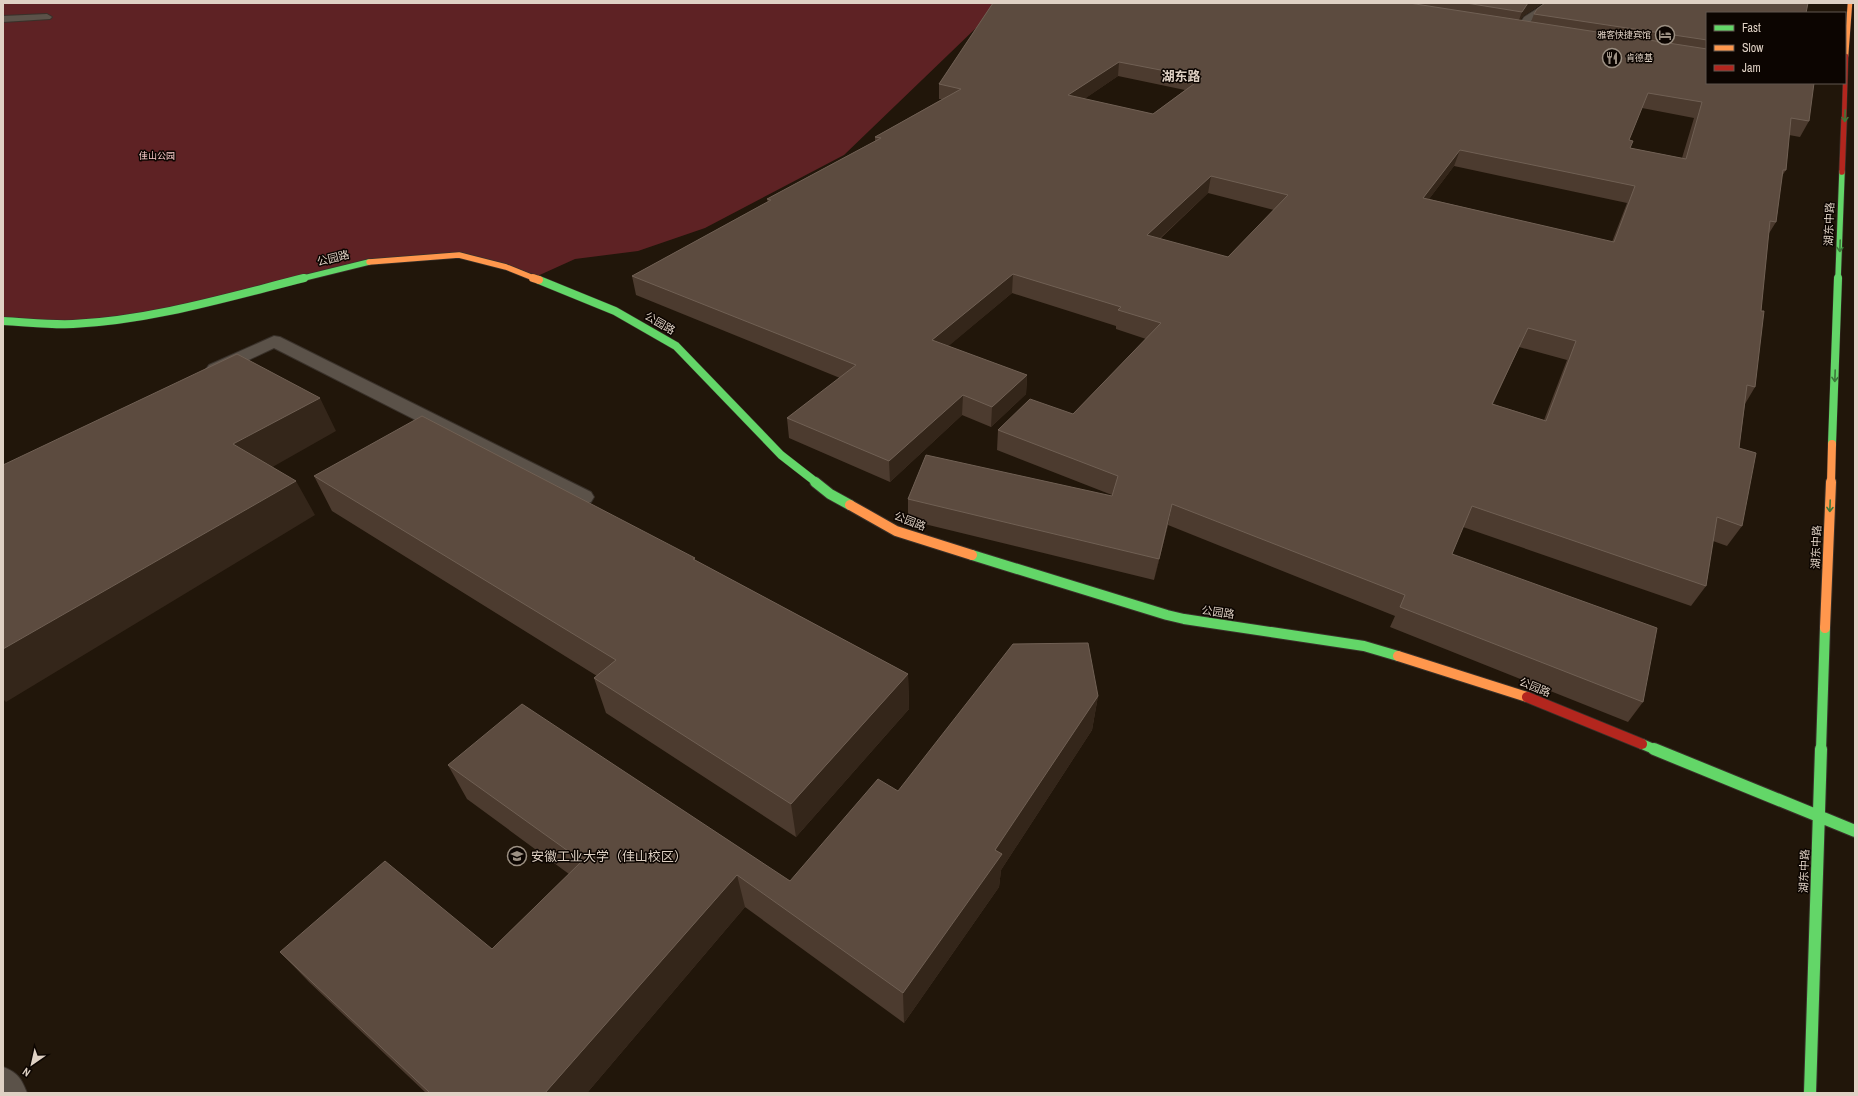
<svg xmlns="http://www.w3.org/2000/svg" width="1858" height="1096" font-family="'Archivo Narrow','Noto Sans SC',sans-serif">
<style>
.green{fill:#5e2224}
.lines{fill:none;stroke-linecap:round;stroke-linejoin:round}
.street-casing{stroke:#39312a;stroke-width:2}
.fast-far3-casing{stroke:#39312a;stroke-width:7}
.fast-far2-casing{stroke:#39312a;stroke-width:9}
.fast-far1-casing{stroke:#39312a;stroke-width:12}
.fast-casing{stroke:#39312a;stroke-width:14}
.slow-far3-casing{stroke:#39312a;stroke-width:5.5}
.slow-far2-casing{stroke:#39312a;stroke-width:7}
.slow-far1-casing{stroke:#39312a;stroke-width:9}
.slow-casing{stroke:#39312a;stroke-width:12}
.jam-far2-casing{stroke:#39312a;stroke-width:5.5}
.jam-far1-casing{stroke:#39312a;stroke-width:7}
.jam-casing{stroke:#39312a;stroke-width:12}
.street{fill:#5b5249;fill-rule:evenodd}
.fast-far3{stroke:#63d668;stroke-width:5.5}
.fast-far2{stroke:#63d668;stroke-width:8}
.fast-far1{stroke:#63d668;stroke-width:10}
.fast{stroke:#63d668;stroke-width:12}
.slow-far3{stroke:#ff974d;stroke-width:4.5}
.slow-far2{stroke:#ff974d;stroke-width:5.5}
.slow-far1{stroke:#ff974d;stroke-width:8}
.slow{stroke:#ff974d;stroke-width:10}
.jam-far2{stroke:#b3261e;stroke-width:4.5}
.jam-far1{stroke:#b3261e;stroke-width:5.5}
.jam{stroke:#b3261e;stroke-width:10}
.wall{fill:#4c3b2f;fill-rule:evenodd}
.shaded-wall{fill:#34261a}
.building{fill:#5c4b3f;stroke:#706054;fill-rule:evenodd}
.oneway{stroke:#3c783a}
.labels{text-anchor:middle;stroke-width:3;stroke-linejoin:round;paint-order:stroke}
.far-poi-label{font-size:9px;fill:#dfd1c4;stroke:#0c0501;text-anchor:end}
.far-park-label{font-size:9px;fill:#f7c9c8;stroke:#0c0501}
.street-label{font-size:11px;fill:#dfd1c4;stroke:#0c0501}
.far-district-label{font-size:13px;font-weight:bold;fill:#dfd1c4;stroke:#0c0501}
.near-poi-label{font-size:13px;fill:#dfd1c4;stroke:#0c0501;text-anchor:start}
</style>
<rect width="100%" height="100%" fill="#21160a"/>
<path class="green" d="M 3,3 L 1002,3 L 844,155 L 705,228 L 638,251 L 575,259 L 533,278 L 460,255 L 368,261 L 192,306 L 72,324 L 3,320 Z"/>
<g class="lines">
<g class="street-casing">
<path id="street" d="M 1546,3 L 1557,3 L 1531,21 L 1527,28 L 1519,28 L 1518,26 L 1524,17 Z
M 47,14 L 52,17 L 50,19 L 3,22 L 3,16 Z
M 274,336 L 280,337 L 591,492 L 594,497 L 591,502 L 584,504 L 577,502 L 274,348 L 221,373 L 215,374 L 209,373 L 206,369 L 209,365 Z
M 3,1067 C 18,1073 21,1078 27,1093 L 3,1093 Z"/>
</g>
<g class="fast-far3-casing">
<path id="fast-far3" d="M 300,279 L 369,262
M 1838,279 L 1842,172"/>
</g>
<g class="fast-far2-casing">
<path id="fast-far2" d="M 539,280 L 615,311 L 676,346 L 781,455 L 817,483
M 3,321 C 26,322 49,325 73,324 C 152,320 228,297 304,278
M 1832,444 L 1838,278"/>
</g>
<g class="fast-far1-casing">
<path id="fast-far1" d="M 815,482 L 830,494 L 850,505
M 972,555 L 1167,615 L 1184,619 L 1364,646 L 1398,656
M 1642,744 L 1656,750
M 1821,750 L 1825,628"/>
</g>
<g class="fast-casing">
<path id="fast" d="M 1654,749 L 1855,831
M 1810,1093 L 1821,749"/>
</g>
<g class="slow-far3-casing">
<path id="slow-far3" d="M 1846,56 L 1850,3"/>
</g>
<g class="slow-far2-casing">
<path id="slow-far2" d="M 369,262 L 459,255 L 506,267 L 536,279"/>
</g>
<g class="slow-far1-casing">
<path id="slow-far1" d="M 533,278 L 539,280
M 1831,483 L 1832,444"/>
</g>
<g class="slow-casing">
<path id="slow" d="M 850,505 L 896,531 L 972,555
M 1825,628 L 1831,482
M 1398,656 L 1527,697"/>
</g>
<g class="jam-far2-casing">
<path id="jam-far2" d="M 1844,121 L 1846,56"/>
</g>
<g class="jam-far1-casing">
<path id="jam-far1" d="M 1842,172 L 1844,120"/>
</g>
<g class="jam-casing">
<path id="jam" d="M 1527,697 L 1642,744"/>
</g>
<use href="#street" class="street"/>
<use href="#fast-far3" class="fast-far3"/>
<use href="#fast-far2" class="fast-far2"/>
<use href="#fast-far1" class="fast-far1"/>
<use href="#fast" class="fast"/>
<use href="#slow-far3" class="slow-far3"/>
<use href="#slow-far2" class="slow-far2"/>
<use href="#slow-far1" class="slow-far1"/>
<use href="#slow" class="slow"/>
<use href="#jam-far2" class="jam-far2"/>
<use href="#jam-far1" class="jam-far1"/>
<use href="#jam" class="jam"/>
</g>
<path class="wall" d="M 993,3 L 1543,3 L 1523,16 L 1520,20 L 1531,22 L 1534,14 L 1707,13 L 1707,83 L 1809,121 L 1800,137 L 1789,135 L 1786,170 L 1782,176 L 1776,222 L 1768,235 L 1761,311 L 1755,387 L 1745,404 L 1739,448 L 1742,526 L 1727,546 L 1713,541 L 1706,586 L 1691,606 L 1463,527 L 1452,554 L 1643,702 L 1628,722 L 1390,627 L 1395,616 L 1168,525 L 1154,580 L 908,520 L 908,499 L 1112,496 L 1112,495 L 997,450 L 998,430 L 1073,414 L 1146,339 L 1116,329 L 1116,326 L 1012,293 L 948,346 L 1027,375 L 1026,394 L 991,427 L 962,415 L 890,482 L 789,438 L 787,418 L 840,378 L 636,295 L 632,276 L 768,202 L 767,199 L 875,141 L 875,137 L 942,99 L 939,99 L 939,84 ZM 1118,76 L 1185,90 L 1153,114 L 1084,99 ZM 1642,108 L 1694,118 L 1682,158 L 1630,148 L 1629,140 ZM 1454,166 L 1627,203 L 1612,242 L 1429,199 ZM 1208,193 L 1274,210 L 1228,257 L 1160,239 ZM 1519,347 L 1567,360 L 1544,420 L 1493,404 Z
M 314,476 L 695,558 L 695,560 L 908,674 L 909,709 L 796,837 L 606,713 L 594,678 L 597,676 L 332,511 Z
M 1098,696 L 1092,730 L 1001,870 L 999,887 L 904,1023 L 745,907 L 587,1093 L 426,1093 L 309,982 L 280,952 L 492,949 L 569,874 L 467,799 L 448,765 L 790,881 L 898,791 Z"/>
<path class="shaded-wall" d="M 1528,3 L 1543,3 L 1523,16 L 1517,25 L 1522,12 Z
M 1119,62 L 1118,76 L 1067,111 L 1068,95 Z
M 1460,150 L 1454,166 L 1417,215 L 1423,198 Z
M 1211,176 L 1208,193 L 1144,253 L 1147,235 Z
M 1013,274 L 1012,293 L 932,360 L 932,340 Z
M 1027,375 L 1026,394 L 991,427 L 992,407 Z
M 963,395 L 962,415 L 890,482 L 889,461 Z
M 320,398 L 336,431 L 253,478 L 233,444 Z
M 296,481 L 315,515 L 6,702 L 3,699 L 3,649 Z
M 1172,504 L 1168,525 L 1154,580 L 1159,559 Z
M 908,674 L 909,709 L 796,837 L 791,804 Z
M 1098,696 L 1092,730 L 1001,870 L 999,887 L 904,1023 L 903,993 L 995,850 Z
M 737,875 L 745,907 L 587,1093 L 545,1093 Z"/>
<path class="building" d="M 993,3 L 1409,3 L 1707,49 L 1707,83 L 1814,83 L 1809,121 L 1791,118 L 1786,170 L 1783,170 L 1776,222 L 1770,221 L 1761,311 L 1764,311 L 1755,387 L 1747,385 L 1739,448 L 1756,453 L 1742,526 L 1717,517 L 1706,586 L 1472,506 L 1452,554 L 1657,628 L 1643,702 L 1400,607 L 1405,595 L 1172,504 L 1159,559 L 908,499 L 926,455 L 1112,496 L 1118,476 L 998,430 L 1030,399 L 1073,414 L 1161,323 L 1118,310 L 1121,307 L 1013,274 L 932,340 L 1027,375 L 992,407 L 963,395 L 889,461 L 787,418 L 856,365 L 632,276 L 771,200 L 767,199 L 881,138 L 875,137 L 961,89 L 939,84 ZM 1119,62 L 1202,78 L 1153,114 L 1068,95 ZM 1648,93 L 1702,102 L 1686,159 L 1630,148 L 1633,141 L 1629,140 ZM 1460,150 L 1635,186 L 1614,242 L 1423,198 ZM 1211,176 L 1288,195 L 1228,257 L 1147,235 ZM 1528,328 L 1576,341 L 1546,421 L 1492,404 Z
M 1466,3 L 1528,3 L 1522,12 Z
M 1545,3 L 1808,3 L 1806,13 L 1707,13 L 1707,40 L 1534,14 L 1537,9 Z
M 237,354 L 320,398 L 233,444 L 296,481 L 3,649 L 3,465 Z
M 422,416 L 695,558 L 693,559 L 908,674 L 791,804 L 594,678 L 616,660 L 314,476 Z
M 1088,643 L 1098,696 L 995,850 L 1002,854 L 903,993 L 737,875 L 545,1093 L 430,1093 L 280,952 L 385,861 L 492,949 L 582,861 L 448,765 L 522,704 L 790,881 L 878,779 L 898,791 L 1013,644 Z"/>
<defs><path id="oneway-shaft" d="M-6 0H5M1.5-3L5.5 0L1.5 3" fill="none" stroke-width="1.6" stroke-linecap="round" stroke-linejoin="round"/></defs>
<g class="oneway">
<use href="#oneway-shaft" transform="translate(1845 116) rotate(92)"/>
<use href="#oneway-shaft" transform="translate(1840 246) rotate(92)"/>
<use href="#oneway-shaft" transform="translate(1835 376) rotate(92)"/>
<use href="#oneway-shaft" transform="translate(1830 506) rotate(92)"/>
</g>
<defs>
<g id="hotel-ring" transform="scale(1)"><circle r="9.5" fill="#0c0501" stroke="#9c9083" stroke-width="1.5"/><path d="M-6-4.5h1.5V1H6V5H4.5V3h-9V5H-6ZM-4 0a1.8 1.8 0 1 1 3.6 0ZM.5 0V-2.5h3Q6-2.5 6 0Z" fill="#9c9083"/></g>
<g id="restaurant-ring" transform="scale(1)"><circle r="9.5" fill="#0c0501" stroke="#9c9083" stroke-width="1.5"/><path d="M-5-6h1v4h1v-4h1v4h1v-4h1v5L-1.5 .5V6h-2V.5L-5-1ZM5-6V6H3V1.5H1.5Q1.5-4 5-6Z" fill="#9c9083"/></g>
<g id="university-ring" transform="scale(1)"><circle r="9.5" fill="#0c0501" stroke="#9c9083" stroke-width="1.5"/><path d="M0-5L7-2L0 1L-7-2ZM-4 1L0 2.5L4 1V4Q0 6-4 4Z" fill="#9c9083"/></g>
</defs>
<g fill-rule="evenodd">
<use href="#hotel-ring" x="1665" y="35"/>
<use href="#restaurant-ring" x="1612" y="58"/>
<use href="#university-ring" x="517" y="856"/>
</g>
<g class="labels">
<g class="far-poi-label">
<text x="1651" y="38">雅客快捷宾馆</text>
<text x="1626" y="61" text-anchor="start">肯德基</text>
</g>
<g class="far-park-label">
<text x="157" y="159">佳山公园</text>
</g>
<g class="street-label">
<text transform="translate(1829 224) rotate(-88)" y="4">湖东中路</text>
<text transform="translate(333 258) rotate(-14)" y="4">公园路</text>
<text transform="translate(660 323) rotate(30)" y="4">公园路</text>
<text transform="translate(910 521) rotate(21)" y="4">公园路</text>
<text transform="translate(1816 547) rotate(-88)" y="4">湖东中路</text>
<text transform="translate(1218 612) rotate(8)" y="4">公园路</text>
<text transform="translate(1535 687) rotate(22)" y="4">公园路</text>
<text transform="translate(1804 871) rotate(-88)" y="4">湖东中路</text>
</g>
<g class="far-district-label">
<text x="1181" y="81">湖东路</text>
</g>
<g class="near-poi-label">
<text x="531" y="861">安徽工业大学（佳山校区）</text>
</g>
</g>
<rect width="1858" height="1096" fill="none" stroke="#dfd1c4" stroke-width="8"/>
<rect x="1706" y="12" width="140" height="72" fill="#0c0501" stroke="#60574f"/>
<rect x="1714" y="25" width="20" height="6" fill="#63d668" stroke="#60574f"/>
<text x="1742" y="32" font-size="12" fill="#dfd1c4">Fast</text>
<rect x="1714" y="45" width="20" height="6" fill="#ff974d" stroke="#60574f"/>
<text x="1742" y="52" font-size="12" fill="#dfd1c4">Slow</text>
<rect x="1714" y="65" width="20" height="6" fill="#b3261e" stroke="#60574f"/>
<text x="1742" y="72" font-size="12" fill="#dfd1c4">Jam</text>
<g transform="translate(32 1064) rotate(214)" stroke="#0c0501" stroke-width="3" paint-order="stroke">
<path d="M0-3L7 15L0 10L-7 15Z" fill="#dfd1c4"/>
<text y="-6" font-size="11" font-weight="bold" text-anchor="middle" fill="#dfd1c4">N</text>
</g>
</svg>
